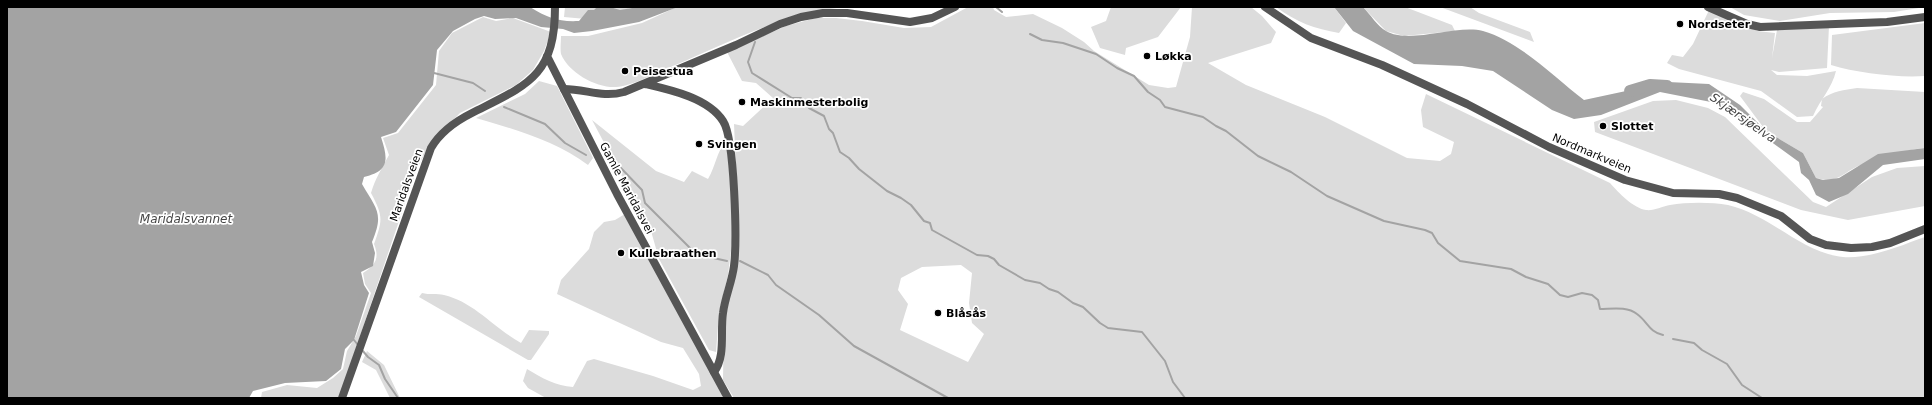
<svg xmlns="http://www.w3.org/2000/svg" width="1932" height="405" font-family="'DejaVu Sans',sans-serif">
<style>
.green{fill:#dcdcdc;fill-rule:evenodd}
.water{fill:#a3a3a3}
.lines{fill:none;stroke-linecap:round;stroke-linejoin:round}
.stream{stroke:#a3a3a3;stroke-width:2}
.river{stroke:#a3a3a3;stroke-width:12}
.minor{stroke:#555;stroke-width:8}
.tertiary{stroke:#555;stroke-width:8}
.poi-dot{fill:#000;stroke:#fff;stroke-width:1.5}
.labels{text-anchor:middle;stroke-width:3.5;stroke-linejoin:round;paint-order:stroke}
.poi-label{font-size:11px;font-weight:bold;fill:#000;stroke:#fff;text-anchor:start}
.street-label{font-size:11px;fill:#000;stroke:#fff}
.water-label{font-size:12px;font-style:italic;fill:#444;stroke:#fff}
</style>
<rect width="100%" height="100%" fill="#fff"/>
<path class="green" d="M 565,7 L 636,7 L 586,19 L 564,17 Z
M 677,7 L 850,7 C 789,10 728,43 673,66 C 658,72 630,87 616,87 C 596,88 569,73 561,54 C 560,49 561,41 561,36 L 588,36 L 642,23 Z
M 968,7 L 993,7 L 994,10 L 1006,17 L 1033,14 L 1062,28 L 1084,42 L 1094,51 L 1149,85 L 1168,88 L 1176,87 L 1190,37 L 1192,7 L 1251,7 L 1262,16 L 1276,32 L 1271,43 L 1208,63 L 1246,85 L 1325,117 L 1407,158 L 1440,161 L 1451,154 L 1454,142 L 1423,127 L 1421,110 L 1426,94 L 1610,183 C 1619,193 1633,208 1646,210 C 1654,211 1663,206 1670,205 C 1687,202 1711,202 1728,205 C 1771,215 1801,253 1843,257 C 1871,259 1899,246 1925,237 L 1925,398 L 734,398 L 723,380 L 724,316 L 738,251 L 739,237 L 734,124 L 743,126 L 773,98 L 756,83 L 742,81 L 727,52 L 786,26 L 816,18 L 836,18 L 862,21 L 904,28 L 931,27 ZM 961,265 L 972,273 L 969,303 L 972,323 L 984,334 L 968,362 L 900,330 L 908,304 L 898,290 L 901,278 L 922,267 Z
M 1111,7 L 1181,7 L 1158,37 L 1126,48 L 1125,55 L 1100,48 L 1091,27 L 1106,21 Z
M 1276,7 L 1334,7 L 1346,23 L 1339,33 C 1315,29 1296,22 1276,7 Z
M 1363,7 L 1405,7 L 1452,25 L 1455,31 L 1404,36 L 1386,31 Z
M 1440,7 L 1470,7 L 1479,13 L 1530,32 L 1534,42 Z
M 1730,7 L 1925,7 L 1894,12 L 1830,13 L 1780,21 L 1744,15 Z
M 1710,8 L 1757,31 L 1775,33 L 1772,58 L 1777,30 L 1829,26 L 1827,68 L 1779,72 L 1771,70 L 1777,75 L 1807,76 L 1836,71 C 1832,88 1820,100 1813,116 L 1797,117 L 1761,91 L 1679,69 L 1667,63 L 1672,55 L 1683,57 L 1693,44 Z
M 483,17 L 496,21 L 513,18 L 551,32 L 544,51 L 533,70 L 516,85 L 460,113 L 429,145 L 416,171 L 339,398 L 261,398 L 262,392 L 287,385 L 317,388 L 333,378 L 343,369 L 347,351 L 356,336 L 371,293 L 365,284 L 363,273 C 375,265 380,259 374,244 C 383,219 383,216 371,193 C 375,179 382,168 389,155 L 383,138 L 398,133 L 436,85 L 439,51 L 452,33 Z
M 1925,23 L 1925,76 C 1898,78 1857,73 1831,65 L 1832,35 Z
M 539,81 L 557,86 L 593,158 L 588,165 C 556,141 514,129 476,118 L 525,94 Z
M 1857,88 L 1925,92 L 1925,148 C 1902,150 1877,159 1858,166 C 1841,174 1838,184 1816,178 L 1803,153 L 1766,131 L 1740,96 L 1743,92 L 1764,99 L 1797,122 L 1810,122 L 1823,107 L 1821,106 L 1822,99 C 1833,91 1844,90 1857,88 Z
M 1676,100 L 1708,108 L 1725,117 L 1813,202 L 1826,207 L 1872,177 L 1897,168 L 1925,166 L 1925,206 L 1848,220 L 1801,210 L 1595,132 L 1594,122 L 1653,101 Z
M 592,120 L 656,171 L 684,182 L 692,171 L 708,179 C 716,165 716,154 726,140 L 729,148 L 733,234 L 728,275 L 719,313 L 716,352 L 709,350 L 659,259 L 651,231 Z
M 625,214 L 724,394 L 721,398 L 546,398 L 528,388 L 523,381 L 527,369 C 542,378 556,386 573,387 L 587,361 L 594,359 L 653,376 L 693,390 L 701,386 L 699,374 L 683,348 L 661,342 L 557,294 L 561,280 L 589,249 L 594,232 L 604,222 L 615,220 Z
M 422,293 C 429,295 437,293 444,295 C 474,302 494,328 521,343 L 529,330 L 549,331 L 549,334 L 531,360 L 528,360 L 419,297 Z
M 367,351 L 384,365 L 400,398 L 390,398 L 376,370 L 362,362 Z"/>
<path class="water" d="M 7,7 L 530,7 C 548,18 558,22 579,21 L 588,10 L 594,10 L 597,7 L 610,7 L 620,10 L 638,7 L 678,7 L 639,22 L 592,31 L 574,33 L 563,29 L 541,27 L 516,18 L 495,19 L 484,16 L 475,19 L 453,31 L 437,50 L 433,85 L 396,132 L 381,137 C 388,159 390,171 364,177 L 362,184 C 377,210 384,213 372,242 L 375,253 L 373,266 L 361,272 L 364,285 L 369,293 L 354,340 L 345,349 L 341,369 L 326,381 L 285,383 L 253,391 L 249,398 L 7,398 Z
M 1334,7 L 1363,7 C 1370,14 1378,27 1386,31 C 1410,45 1456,24 1483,31 C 1519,41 1554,77 1584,100 L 1668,82 L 1709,84 L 1740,105 L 1766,131 L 1803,153 L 1816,178 L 1823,180 L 1839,178 L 1878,154 L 1925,148 L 1925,159 L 1883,165 L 1848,194 L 1829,202 L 1816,195 L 1809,180 L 1801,173 L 1799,162 L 1737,117 L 1711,102 L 1660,92 L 1601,115 L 1574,119 L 1552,110 L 1493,71 L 1462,66 L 1414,64 L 1353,31 Z"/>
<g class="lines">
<path class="stream" d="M 996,7 L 1002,12
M 1030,34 L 1042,40 L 1063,43 L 1096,54 L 1117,68 L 1134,76 L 1148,92 L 1160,100 L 1165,107 L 1203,117 L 1216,126 L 1226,131 L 1258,156 L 1291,172 L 1327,196 L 1384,221 L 1425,230 L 1432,233 L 1438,243 L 1460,261 L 1511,269 L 1526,277 L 1548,284 L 1560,295 L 1568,297 L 1582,293 L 1592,295 L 1598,300 L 1600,309 C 1611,309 1627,306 1637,314 C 1648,322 1649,332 1663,335
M 755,42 L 748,62 L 752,73 L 792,98 L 801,98 L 809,108 L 824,116 L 829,129 L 833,133 L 840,152 L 849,158 L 859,169 L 887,191 L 901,198 L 911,205 L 924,221 L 930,223 L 932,230 L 977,255 L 988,256 L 994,259 L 999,265 L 1025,280 L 1040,283 L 1049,289 L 1058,292 L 1073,303 L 1083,307 L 1100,323 L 1108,328 L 1142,332 L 1165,361 L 1173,382 L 1185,398
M 434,73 L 473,83 L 485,91
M 504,107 L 545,124 L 565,143 L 586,155
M 618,165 L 642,190 L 645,203 L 693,251 L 709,257 L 727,261
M 740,261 L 768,275 L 776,285 L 819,315 L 854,346 L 948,398
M 1673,339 L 1694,343 L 1702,350 L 1727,364 L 1742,385 L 1762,398
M 354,340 L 358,345
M 362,350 L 368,357 L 379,365 L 385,379 L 398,398"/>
<path class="river" d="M 1630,91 L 1650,85 L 1667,86"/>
<path class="minor" d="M 1265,7 L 1311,38 L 1382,65 L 1467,104 L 1549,147 L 1625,180 L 1673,193 L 1719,194 L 1737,198 L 1781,216 L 1810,239 L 1826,245 L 1851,248 L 1872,247 L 1890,243 L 1925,229
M 1708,7 L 1747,24 L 1760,27 L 1887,22 L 1925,17
M 645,84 C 671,90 708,98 723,121 C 735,139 737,242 734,266 C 732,282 725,297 723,313 C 720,332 726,356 714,372
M 564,89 C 586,89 602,98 624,92 L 736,45 L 780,24 L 801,17 L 823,13 L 847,13 L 910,22 L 932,18 L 955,7"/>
<path class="tertiary" d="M 547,56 L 617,194 L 728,398
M 342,398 L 431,148 C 441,131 456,121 472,113 C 527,85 555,77 555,7"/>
</g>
<g class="poi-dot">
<circle cx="1680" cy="24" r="4"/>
<circle cx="1147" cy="56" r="4"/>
<circle cx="625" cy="71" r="4"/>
<circle cx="742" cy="102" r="4"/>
<circle cx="1603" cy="126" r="4"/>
<circle cx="699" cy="144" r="4"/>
<circle cx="621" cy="253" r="4"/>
<circle cx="938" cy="313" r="4"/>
</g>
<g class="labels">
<g class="poi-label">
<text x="1688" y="28">Nordseter</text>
<text x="1155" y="60">Løkka</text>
<text x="633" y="75">Peisestua</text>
<text x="750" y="106">Maskinmesterbolig</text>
<text x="1611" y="130">Slottet</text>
<text x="707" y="148">Svingen</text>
<text x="629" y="257">Kullebraathen</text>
<text x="946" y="317">Blåsås</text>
</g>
<g class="street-label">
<text transform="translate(1592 153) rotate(23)" y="4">Nordmarkveien</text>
<text transform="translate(406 185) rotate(-70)" y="4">Maridalsveien</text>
<text transform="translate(627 188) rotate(62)" y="4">Gamle Maridalsvei</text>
</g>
<g class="water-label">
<text transform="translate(1743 118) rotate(35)" y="4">Skjærsjøelva</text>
<text x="186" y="223">Maridalsvannet</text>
</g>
</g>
<rect width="1932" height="405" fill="none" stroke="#000000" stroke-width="16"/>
</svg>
